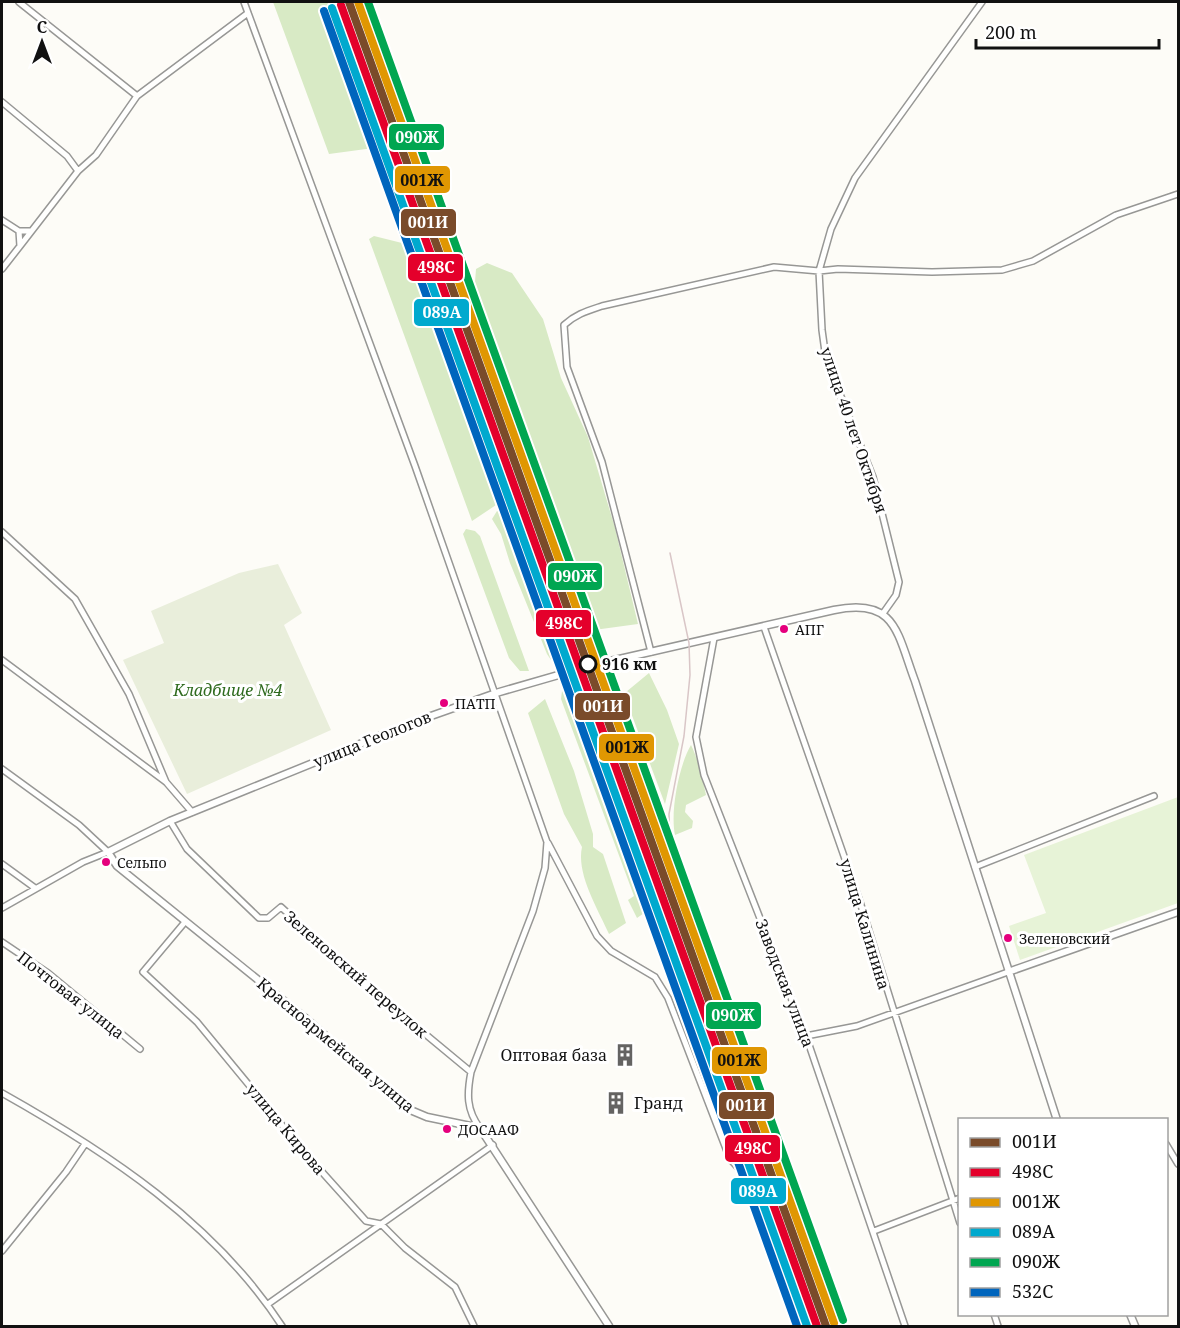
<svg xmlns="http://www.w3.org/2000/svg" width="1180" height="1328" font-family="'Noto Serif',serif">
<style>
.green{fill:#e7f3d7}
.forest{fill:#d8eac5}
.cemetery{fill:#e9eedb}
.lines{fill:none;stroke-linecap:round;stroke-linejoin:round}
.minor-casing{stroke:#979795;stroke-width:8}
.tertiary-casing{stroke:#979795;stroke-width:9}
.minor{stroke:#fffffe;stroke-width:5}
.tertiary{stroke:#fffffe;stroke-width:6}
.rail{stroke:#d9c6c7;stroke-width:1.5}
.rail-1-casing{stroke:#fff;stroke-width:12}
.rail-2-casing{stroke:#fff;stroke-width:12}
.rail-3-casing{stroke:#fff;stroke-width:12}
.rail-4-casing{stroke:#fff;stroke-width:12}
.rail-5-casing{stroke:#fff;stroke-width:12}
.rail-6-casing{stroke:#fff;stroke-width:12}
.rail-1{stroke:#7a4b2a;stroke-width:8}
.rail-2{stroke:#e4002b;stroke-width:8}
.rail-3{stroke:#e09702;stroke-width:8}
.rail-4{stroke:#00a9ce;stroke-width:8}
.rail-5{stroke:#00a651;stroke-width:8}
.rail-6{stroke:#0065bd;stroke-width:8}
.bus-dot{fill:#e5007d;stroke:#fff;stroke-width:2}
.stop-dot{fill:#fff;stroke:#111;stroke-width:3}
.labels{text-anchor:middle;stroke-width:6;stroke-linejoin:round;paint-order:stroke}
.bus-label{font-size:14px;fill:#111;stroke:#fff;text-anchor:start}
.street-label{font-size:16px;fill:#111;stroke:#fff}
.stop-label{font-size:16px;font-weight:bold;fill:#111;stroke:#fff;text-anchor:start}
.park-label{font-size:16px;font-style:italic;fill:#2f6b1f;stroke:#fff}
.poi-label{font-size:16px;fill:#111;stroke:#fff;text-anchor:end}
.line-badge{stroke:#fff;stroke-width:2}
.badge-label{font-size:16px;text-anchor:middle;font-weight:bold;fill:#fff}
.pale-badge-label{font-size:16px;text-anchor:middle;font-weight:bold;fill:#111}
</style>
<rect width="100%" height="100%" fill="#fdfcf7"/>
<path class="green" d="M 1178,797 L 1178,903 L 1020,960 L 1009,926 L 1046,913 L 1024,855 Z"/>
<path class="forest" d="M 273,2 L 328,2 L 381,147 L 329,154 Z
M 374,236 L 406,244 L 467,408 L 505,499 L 472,521 L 369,239 Z
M 487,263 L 512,273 L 543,319 L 561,378 L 588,437 L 615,528 L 638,624 L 594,630 L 585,613 L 587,607 L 521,429 L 475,282 L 476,269 Z
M 497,511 L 505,513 L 523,551 L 556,648 L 556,659 L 551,660 L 547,654 L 510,563 L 501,534 L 492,519 Z
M 466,529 L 475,531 L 480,536 L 529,671 L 520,671 L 509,658 L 463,534 Z
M 649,673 L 667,710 L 679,744 L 665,804 L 627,702 L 626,692 Z
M 562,691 L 575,702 L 589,736 L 620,819 L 625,847 L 630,851 L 647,894 L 647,911 L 637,918 L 628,900 L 634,896 L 561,699 Z
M 545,699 L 574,771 L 593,834 L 593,847 L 603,854 L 626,923 L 609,934 C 598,909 576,874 582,847 L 564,814 L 528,713 Z
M 691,745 C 699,762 702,777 706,795 L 686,805 L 685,812 L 693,821 L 692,828 L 675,835 C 670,812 679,765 691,745 Z"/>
<path class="cemetery" d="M 278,564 L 302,613 L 284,625 L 331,730 L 187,794 L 123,660 L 164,643 L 151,611 L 239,573 Z"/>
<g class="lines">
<g class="minor-casing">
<path id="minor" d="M 19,2 L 137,96
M 244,2 L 415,466 L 547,842 L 545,868 L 533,911 L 471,1072 C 467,1093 466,1110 480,1128
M 2,102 L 67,156 L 78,171
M 2,220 L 19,231
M 20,246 L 78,171 L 96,155 L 137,96 L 248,13
M 2,269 L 20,246 L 19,231 L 31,231
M 2,532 L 75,599 L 129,694 L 166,782
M 884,612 L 896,595 L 899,582 L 873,477 L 826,359 L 822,330 L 819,271 L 831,229 L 855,178 L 982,2
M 764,627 L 860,902 L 960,1223
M 714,638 L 696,737 L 704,775 L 806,1036 L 905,1326
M 651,652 L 602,462 L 567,367 L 564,325 C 576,314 587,311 602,306 L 774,267 L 819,271 L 838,269 L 932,272 L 1002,270 L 1033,261 L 1116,215 L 1178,194
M 2,660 L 166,782 L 192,812
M 2,769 L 79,825 L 108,852 L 83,862 L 2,908
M 170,821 L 187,849 L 259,918 L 268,918 L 281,907 L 366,985 L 471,1072
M 548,843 L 597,936 L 611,951 L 655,977 L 668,998 L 730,1159 L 761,1192 L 791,1288 L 806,1326
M 2,864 L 35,888
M 975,867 L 1154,796
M 185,922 L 143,972 L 197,1022 L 305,1153 L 366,1221 L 381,1224 L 405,1248 L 455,1287 L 474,1326
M 2,942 L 48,973 L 140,1049
M 806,1036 L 857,1026 L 1008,972
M 2,1093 C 107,1152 215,1223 282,1326
M 1166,1144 L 1178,1164
M 874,1231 L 960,1198
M 2,1251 L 66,1172 L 85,1144
M 268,1304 L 493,1145
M 994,1314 L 998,1326"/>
</g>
<g class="tertiary-casing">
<path id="tertiary" d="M 1008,972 L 1178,912
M 1130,1314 L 1135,1326
M 609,1326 L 480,1128 L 427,1117 L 408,1109 L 309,1021 L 117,866 L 108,852 L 170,821 L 414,722 L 496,693 L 593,665 L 834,610 C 896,597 897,633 915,681 L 1057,1120"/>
</g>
<use href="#minor" class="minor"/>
<use href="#tertiary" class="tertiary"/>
<path class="rail" d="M 355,2 L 831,1326
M 670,553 L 689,643 L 690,675 L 684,736 L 669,814 L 671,867"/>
<g class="rail-1-casing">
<path id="rail-1" d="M 349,2 L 826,1326"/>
</g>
<g class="rail-2-casing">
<path id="rail-2" d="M 341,5 L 817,1326"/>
</g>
<g class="rail-3-casing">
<path id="rail-3" d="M 358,2 L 834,1323"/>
</g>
<g class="rail-4-casing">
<path id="rail-4" d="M 332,8 L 807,1326"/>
</g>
<g class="rail-5-casing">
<path id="rail-5" d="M 368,2 L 843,1320"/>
</g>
<g class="rail-6-casing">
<path id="rail-6" d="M 324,11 L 797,1326"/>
</g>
<use href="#rail-1" class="rail-1"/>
<use href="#rail-2" class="rail-2"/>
<use href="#rail-3" class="rail-3"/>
<use href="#rail-4" class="rail-4"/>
<use href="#rail-5" class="rail-5"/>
<use href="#rail-6" class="rail-6"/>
</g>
<defs>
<g id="building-bare" transform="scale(1.8)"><path d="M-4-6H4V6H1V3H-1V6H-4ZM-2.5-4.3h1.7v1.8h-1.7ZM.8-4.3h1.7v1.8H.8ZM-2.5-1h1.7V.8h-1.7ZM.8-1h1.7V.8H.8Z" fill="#646362" stroke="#fff" stroke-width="2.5" paint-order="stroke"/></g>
</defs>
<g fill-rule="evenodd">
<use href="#building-bare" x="625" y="1055"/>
<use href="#building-bare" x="616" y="1103"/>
</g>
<g class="bus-dot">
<circle cx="784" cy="629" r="5"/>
<circle cx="444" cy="703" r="5"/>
<circle cx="106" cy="862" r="5"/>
<circle cx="1008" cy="938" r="5"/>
<circle cx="447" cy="1129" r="5"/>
</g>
<circle class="stop-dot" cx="588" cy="664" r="8"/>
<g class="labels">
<g class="bus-label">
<text x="795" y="635">АПГ</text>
<text x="455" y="709">ПАТП</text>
<text x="117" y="868">Сельпо</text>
<text x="1019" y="944">Зеленовский</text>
<text x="458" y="1135">ДОСААФ</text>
</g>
<g class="street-label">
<text transform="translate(854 430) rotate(71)" y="6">улица 40 лет Октября</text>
<text transform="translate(372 739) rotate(-22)" y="6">улица Геологов</text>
<text transform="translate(865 924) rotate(73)" y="6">улица Калинина</text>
<text transform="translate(356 974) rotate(41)" y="6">Зеленовский переулок</text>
<text transform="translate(785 983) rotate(69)" y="6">Заводская улица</text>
<text transform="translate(71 995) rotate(38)" y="6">Почтовая улица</text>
<text transform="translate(336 1045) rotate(40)" y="6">Красноармейская улица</text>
<text transform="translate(286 1129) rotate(50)" y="6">улица Кирова</text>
</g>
<g class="stop-label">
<text x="602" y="670">916 км</text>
</g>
<g class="park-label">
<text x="228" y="696">Кладбище №4</text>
</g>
<g class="poi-label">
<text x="607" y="1061">Оптовая база</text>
<text x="634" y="1109" text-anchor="start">Гранд</text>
</g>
</g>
<g class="line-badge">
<rect x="388" y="123" width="57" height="28" rx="6" fill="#00a651"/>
<rect x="394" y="165" width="57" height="29" rx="6" fill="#e09702"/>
<rect x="400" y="208" width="57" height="29" rx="6" fill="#7a4b2a"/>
<rect x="407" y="253" width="57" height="29" rx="6" fill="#e4002b"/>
<rect x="413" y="298" width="57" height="29" rx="6" fill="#00a9ce"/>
<rect x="547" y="562" width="56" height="29" rx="6" fill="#00a651"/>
<rect x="535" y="609" width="57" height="29" rx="6" fill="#e4002b"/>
<rect x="574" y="692" width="57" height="29" rx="6" fill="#7a4b2a"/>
<rect x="598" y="733" width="57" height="29" rx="6" fill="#e09702"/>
<rect x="705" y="1001" width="57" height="29" rx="6" fill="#00a651"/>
<rect x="711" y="1046" width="57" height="29" rx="6" fill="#e09702"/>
<rect x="718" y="1091" width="57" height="29" rx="6" fill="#7a4b2a"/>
<rect x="724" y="1134" width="57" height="29" rx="6" fill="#e4002b"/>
<rect x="730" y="1177" width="57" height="28" rx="6" fill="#00a9ce"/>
</g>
<g class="badge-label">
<text x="417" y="143">090Ж</text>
<text x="428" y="228">001И</text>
<text x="436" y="273">498С</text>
<text x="442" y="318">089А</text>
<text x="575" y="582">090Ж</text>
<text x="564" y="629">498С</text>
<text x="603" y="712">001И</text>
<text x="733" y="1021">090Ж</text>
<text x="746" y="1111">001И</text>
<text x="753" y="1154">498С</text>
<text x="758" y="1197">089А</text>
</g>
<g class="pale-badge-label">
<text x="422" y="186">001Ж</text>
<text x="627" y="753">001Ж</text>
<text x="739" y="1066">001Ж</text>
</g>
<rect width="1180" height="1328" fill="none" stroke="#111111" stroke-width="6"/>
<rect x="958" y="1118" width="210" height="198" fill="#ffffff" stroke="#a0a0a0" stroke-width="1.5"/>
<rect x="970" y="1138" width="30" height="9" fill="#7a4b2a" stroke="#a0a0a0" stroke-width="1.5"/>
<text x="1012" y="1148" font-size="18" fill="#111111">001И</text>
<rect x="970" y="1168" width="30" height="9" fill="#e4002b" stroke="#a0a0a0" stroke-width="1.5"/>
<text x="1012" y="1178" font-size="18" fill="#111111">498С</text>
<rect x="970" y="1198" width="30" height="9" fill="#e09702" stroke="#a0a0a0" stroke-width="1.5"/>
<text x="1012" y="1208" font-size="18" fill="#111111">001Ж</text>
<rect x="970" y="1228" width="30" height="9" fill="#00a9ce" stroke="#a0a0a0" stroke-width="1.5"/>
<text x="1012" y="1238" font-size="18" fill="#111111">089А</text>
<rect x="970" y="1258" width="30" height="9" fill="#00a651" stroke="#a0a0a0" stroke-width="1.5"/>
<text x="1012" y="1268" font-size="18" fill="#111111">090Ж</text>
<rect x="970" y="1288" width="30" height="9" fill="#0065bd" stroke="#a0a0a0" stroke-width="1.5"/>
<text x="1012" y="1298" font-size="18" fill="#111111">532С</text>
<g transform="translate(42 42)" stroke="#ffffff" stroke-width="4.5" paint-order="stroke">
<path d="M0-4.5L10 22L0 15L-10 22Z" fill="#111111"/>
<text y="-9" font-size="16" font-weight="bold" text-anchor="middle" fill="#111111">С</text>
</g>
<path d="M976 39v9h183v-9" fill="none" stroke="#111111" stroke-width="3"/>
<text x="985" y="39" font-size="18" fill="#111111" stroke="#ffffff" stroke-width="4.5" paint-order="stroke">200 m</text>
</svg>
